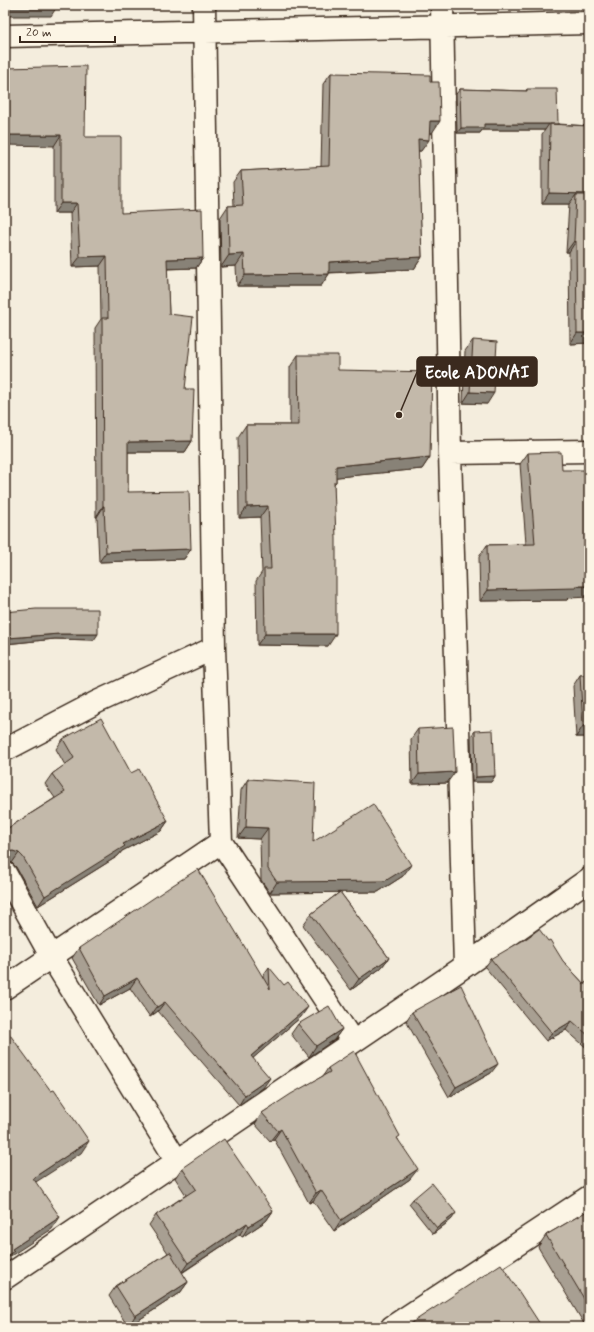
<svg xmlns="http://www.w3.org/2000/svg" width="594" height="1332" font-family="Mynerve,sans-serif">
<style>
.lines{fill:none;stroke-linecap:round;stroke-linejoin:round}
.minor-casing{stroke:#3b2a1e;stroke-width:25}
.minor{stroke:#fcf5e5;stroke-width:22}
.wall{fill:#a89f92;stroke:#3b2a1e}
.shaded-wall{fill:#888277;stroke:#3b2a1e}
.building{fill:#c3b9aa;stroke:#3b2a1e}
.leader{fill:none;stroke:#3b2a1e;stroke-width:1.5}
.callout-dot{fill:#3b2a1e;stroke:#fcf5e5;stroke-width:1.5}
.callout{fill:#3b2a1e;stroke:#3b2a1e;stroke-width:1.5}
.callout-label{font-size:17px;text-anchor:middle;font-weight:bold;fill:#fff}
</style>
<rect width="100%" height="100%" fill="#f4eddd"/>
<filter id="ink" filterUnits="userSpaceOnUse"><feTurbulence type="fractalNoise" baseFrequency=".025" numOctaves="2"/><feDisplacementMap in="SourceGraphic" scale="8" xChannelSelector="R" yChannelSelector="G"/><feConvolveMatrix kernelMatrix="1 2 1 2 8 2 1 2 1" color-interpolation-filters="sRGB"/></filter>
<g filter="url(#ink)">
<g class="lines">
<g class="minor-casing">
<path id="minor" d="M 204,5 L 214,648 L 221,842 L 353,1042
M 442,5 L 450,453 L 465,966
M 5,36 L 589,23
M 450,453 L 589,451
M 5,750 L 97,702 L 214,648
M 5,873 L 51,956 L 177,1161
M 5,988 L 221,842
M 5,1278 L 465,966 L 589,879
M 392,1327 L 589,1197"/>
</g>
<use href="#minor" class="minor"/>
</g>
<path class="wall" d="M 5,68 L 85,137 L 121,213 L 203,258 L 196,268 L 167,269 L 169,314 L 185,389 L 192,441 L 185,452 L 128,452 L 128,492 L 191,549 L 184,559 L 99,562 L 97,517 L 96,517 L 95,328 L 101,319 L 100,266 L 72,267 L 70,213 L 54,213 L 54,146 Z
M 331,73 L 432,133 L 429,133 L 421,151 L 418,151 L 422,257 L 414,269 L 329,273 L 329,274 L 321,286 L 237,286 L 236,266 L 221,267 L 220,218 L 228,206 L 234,206 L 233,182 L 241,171 L 321,167 L 323,84 Z
M 460,89 L 526,91 L 527,89 L 558,124 L 589,126 L 589,343 L 570,344 L 569,252 L 566,252 L 569,204 L 542,204 L 542,134 L 545,130 L 482,130 L 480,133 L 457,133 L 456,94 Z
M 473,340 L 487,404 L 463,403 L 465,351 Z
M 298,355 L 338,370 L 430,457 L 422,469 L 336,477 L 336,482 L 334,484 L 328,646 L 257,645 L 256,581 L 262,572 L 260,517 L 239,518 L 238,437 L 246,425 L 290,425 L 290,367 Z
M 528,453 L 569,598 L 567,600 L 480,601 L 479,557 L 487,545 L 526,544 L 520,464 Z
M 5,612 L 94,640 L 55,639 L 5,644 Z
M 580,675 L 589,675 L 589,737 L 576,737 L 573,686 Z
M 418,729 L 447,783 L 412,784 L 411,739 Z
M 475,731 L 495,776 L 491,782 L 472,782 L 471,736 Z
M 63,739 L 131,773 L 168,821 L 161,831 L 122,851 L 118,856 L 38,906 L 16,867 L 12,863 L 5,861 L 5,830 L 55,798 L 45,784 L 52,774 L 65,765 L 56,749 Z
M 248,779 L 313,842 L 403,876 L 378,892 L 340,892 L 389,958 L 381,968 L 351,990 L 303,925 L 311,914 L 340,892 L 270,893 L 261,880 L 260,839 L 238,838 L 241,790 Z
M 79,948 L 262,977 L 269,967 L 301,1017 L 253,1058 L 263,1088 L 239,1105 L 158,1011 L 150,1017 L 130,988 L 99,1005 L 72,958 Z
M 491,959 L 563,961 L 584,984 L 589,980 L 589,1050 L 566,1030 L 546,1041 L 485,967 Z
M 412,1012 L 491,1073 L 449,1097 L 406,1021 Z
M 298,1024 L 342,1029 L 334,1040 L 309,1057 L 291,1034 Z
M 328,1068 L 398,1139 L 410,1179 L 334,1231 L 313,1201 L 309,1203 L 274,1139 L 270,1141 L 255,1124 L 262,1113 L 323,1076 Z
M 182,1168 L 273,1211 L 266,1221 L 242,1237 L 240,1234 L 182,1273 L 188,1282 L 180,1293 L 128,1327 L 109,1296 L 116,1286 L 168,1253 L 149,1225 L 156,1215 L 186,1195 L 175,1178 Z
M 413,1199 L 452,1219 L 433,1234 L 409,1204 Z
M 589,1210 L 589,1327 L 586,1327 L 538,1247 L 546,1235 Z"/>
<path class="shaded-wall" d="M 5,5 L 58,5 L 51,16 L 5,16 Z
M 430,121 L 440,121 L 432,133 L 421,133 Z
M 484,124 L 549,124 L 545,130 L 482,130 L 480,133 L 457,133 L 461,128 Z
M 5,135 L 61,135 L 54,146 L 5,145 Z
M 418,139 L 429,140 L 421,151 L 410,151 Z
M 549,193 L 589,194 L 589,203 L 576,195 L 569,204 L 542,204 Z
M 61,203 L 77,203 L 70,213 L 54,213 Z
M 574,241 L 576,241 L 569,252 L 566,252 Z
M 244,254 L 236,266 L 221,267 L 229,255 Z
M 107,256 L 100,266 L 72,267 L 80,257 Z
M 422,257 L 414,269 L 321,273 L 329,262 Z
M 203,258 L 196,268 L 160,269 L 167,259 Z
M 329,274 L 321,286 L 237,286 L 245,275 Z
M 577,333 L 589,333 L 589,343 L 570,344 Z
M 470,392 L 494,393 L 487,404 L 463,403 Z
M 192,441 L 185,452 L 121,452 L 128,442 Z
M 430,457 L 422,469 L 328,478 L 336,466 Z
M 103,506 L 104,506 L 97,517 L 96,517 Z
M 268,506 L 260,517 L 239,518 L 247,507 Z
M 191,549 L 184,559 L 99,562 L 106,552 Z
M 589,586 L 589,597 L 569,598 L 567,600 L 480,601 L 488,590 Z
M 59,634 L 98,634 L 94,640 L 55,639 L 5,644 L 5,642 L 8,638 Z
M 265,634 L 336,634 L 328,646 L 257,645 Z
M 583,726 L 589,726 L 589,737 L 576,737 Z
M 455,772 L 447,783 L 412,784 L 419,774 Z
M 495,776 L 491,782 L 472,782 L 476,777 Z
M 168,821 L 161,831 L 122,851 L 118,856 L 38,906 L 45,896 L 123,844 Z
M 246,827 L 268,828 L 260,839 L 238,838 Z
M 13,851 L 19,853 L 12,863 L 5,861 L 5,854 L 6,852 Z
M 411,865 L 403,876 L 378,892 L 270,893 L 277,882 Z
M 389,958 L 381,968 L 351,990 L 359,979 Z
M 137,978 L 130,988 L 99,1005 L 105,996 Z
M 165,1002 L 158,1011 L 150,1017 L 157,1007 Z
M 308,1007 L 301,1017 L 244,1066 L 251,1056 Z
M 572,1021 L 566,1030 L 546,1041 L 552,1033 Z
M 342,1029 L 334,1040 L 309,1057 L 316,1046 Z
M 498,1064 L 491,1073 L 449,1097 L 456,1087 Z
M 270,1078 L 263,1088 L 239,1105 L 245,1095 Z
M 281,1129 L 274,1139 L 270,1141 L 278,1131 Z
M 89,1141 L 81,1153 L 25,1189 L 33,1178 Z
M 418,1169 L 410,1179 L 334,1231 L 341,1220 Z
M 321,1190 L 313,1201 L 309,1203 L 316,1193 Z
M 273,1211 L 266,1221 L 242,1237 L 249,1226 Z
M 456,1213 L 452,1219 L 433,1234 L 437,1228 Z
M 60,1217 L 52,1229 L 9,1257 L 5,1263 L 5,1257 L 12,1249 Z
M 247,1223 L 240,1234 L 181,1273 L 188,1263 Z
M 188,1282 L 180,1293 L 128,1327 L 135,1316 Z"/>
<path class="building" d="M 86,66 L 85,137 L 121,137 L 121,213 L 202,209 L 203,258 L 167,259 L 169,314 L 193,317 L 185,389 L 194,389 L 192,441 L 128,442 L 128,492 L 189,491 L 191,549 L 106,552 L 104,506 L 103,506 L 102,318 L 108,318 L 107,256 L 80,257 L 77,203 L 61,203 L 61,135 L 5,135 L 5,68 Z
M 331,73 L 430,75 L 430,82 L 439,82 L 440,121 L 430,121 L 429,140 L 418,139 L 422,257 L 329,262 L 329,274 L 245,275 L 244,254 L 229,255 L 228,206 L 243,205 L 241,171 L 329,166 Z
M 460,89 L 527,91 L 527,89 L 557,89 L 558,124 L 484,124 L 484,128 L 461,128 Z
M 550,124 L 589,126 L 589,194 L 549,193 Z
M 576,195 L 589,195 L 589,333 L 577,333 L 576,241 L 574,241 Z
M 473,340 L 497,342 L 494,393 L 470,392 Z
M 298,355 L 338,355 L 338,370 L 432,372 L 430,457 L 336,466 L 336,482 L 334,482 L 336,539 L 336,634 L 265,634 L 264,569 L 271,569 L 268,506 L 247,507 L 246,425 L 299,425 Z
M 561,452 L 562,470 L 589,470 L 589,586 L 575,586 L 576,588 L 488,590 L 487,545 L 535,544 L 528,453 Z
M 36,609 L 98,609 L 98,634 L 59,634 L 8,638 L 5,612 Z
M 580,675 L 589,675 L 589,726 L 583,726 Z
M 101,718 L 131,773 L 139,769 L 168,821 L 123,844 L 125,846 L 45,896 L 23,857 L 19,853 L 13,851 L 6,852 L 5,850 L 5,830 L 65,792 L 52,774 L 74,758 L 63,739 Z
M 453,727 L 455,772 L 419,774 L 418,729 Z
M 493,730 L 495,776 L 476,777 L 475,731 Z
M 248,779 L 315,783 L 313,842 L 373,804 L 411,865 L 385,881 L 277,882 L 268,869 L 268,828 L 246,827 Z
M 198,869 L 270,989 L 269,967 L 284,985 L 288,982 L 308,1007 L 251,1056 L 270,1078 L 245,1095 L 165,1002 L 157,1007 L 137,978 L 105,996 L 79,948 L 173,885 Z
M 340,892 L 389,958 L 359,979 L 311,914 Z
M 539,929 L 548,941 L 550,940 L 563,961 L 584,984 L 589,980 L 589,1036 L 572,1021 L 552,1033 L 491,959 L 527,938 Z
M 461,985 L 498,1064 L 456,1087 L 412,1012 Z
M 329,1006 L 342,1029 L 316,1046 L 298,1024 Z
M 5,1028 L 51,1091 L 54,1090 L 89,1141 L 33,1178 L 60,1217 L 12,1249 L 14,1251 L 5,1257 Z
M 354,1051 L 400,1136 L 397,1138 L 418,1169 L 341,1220 L 321,1190 L 316,1193 L 281,1129 L 278,1131 L 262,1113 L 291,1094 L 330,1072 L 328,1068 Z
M 224,1139 L 273,1211 L 249,1226 L 247,1223 L 188,1263 L 156,1215 L 196,1189 L 182,1168 Z
M 432,1183 L 456,1213 L 437,1228 L 413,1199 Z
M 589,1210 L 589,1307 L 546,1235 Z
M 170,1252 L 188,1282 L 135,1316 L 116,1286 Z
M 501,1264 L 542,1327 L 403,1327 L 407,1326 Z"/>
</g>
<path class="leader" d="M399 415L417 372"/>
<circle class="callout-dot" cx="399" cy="415" r="4"/>
<rect class="callout" x="417" y="357" width="120" height="29" rx="4"/>
<g class="callout-label">
<text x="477" y="378">Ecole ADONAI</text>
</g>
<rect width="594" height="1332" fill="none" stroke="#fcf5e5" stroke-width="20"/>
<rect x="10" y="10" width="574" height="1312" fill="none" stroke="#3b2a1e" stroke-width="1.5" filter="url(#ink)"/>
<path d="M20 36v6h95v-6" fill="none" stroke="#3b2a1e" stroke-width="2"/>
<text x="26" y="36" font-size="12" fill="#3b2a1e" stroke="#fcf5e5" stroke-width="3" paint-order="stroke">20 m</text>
</svg>
